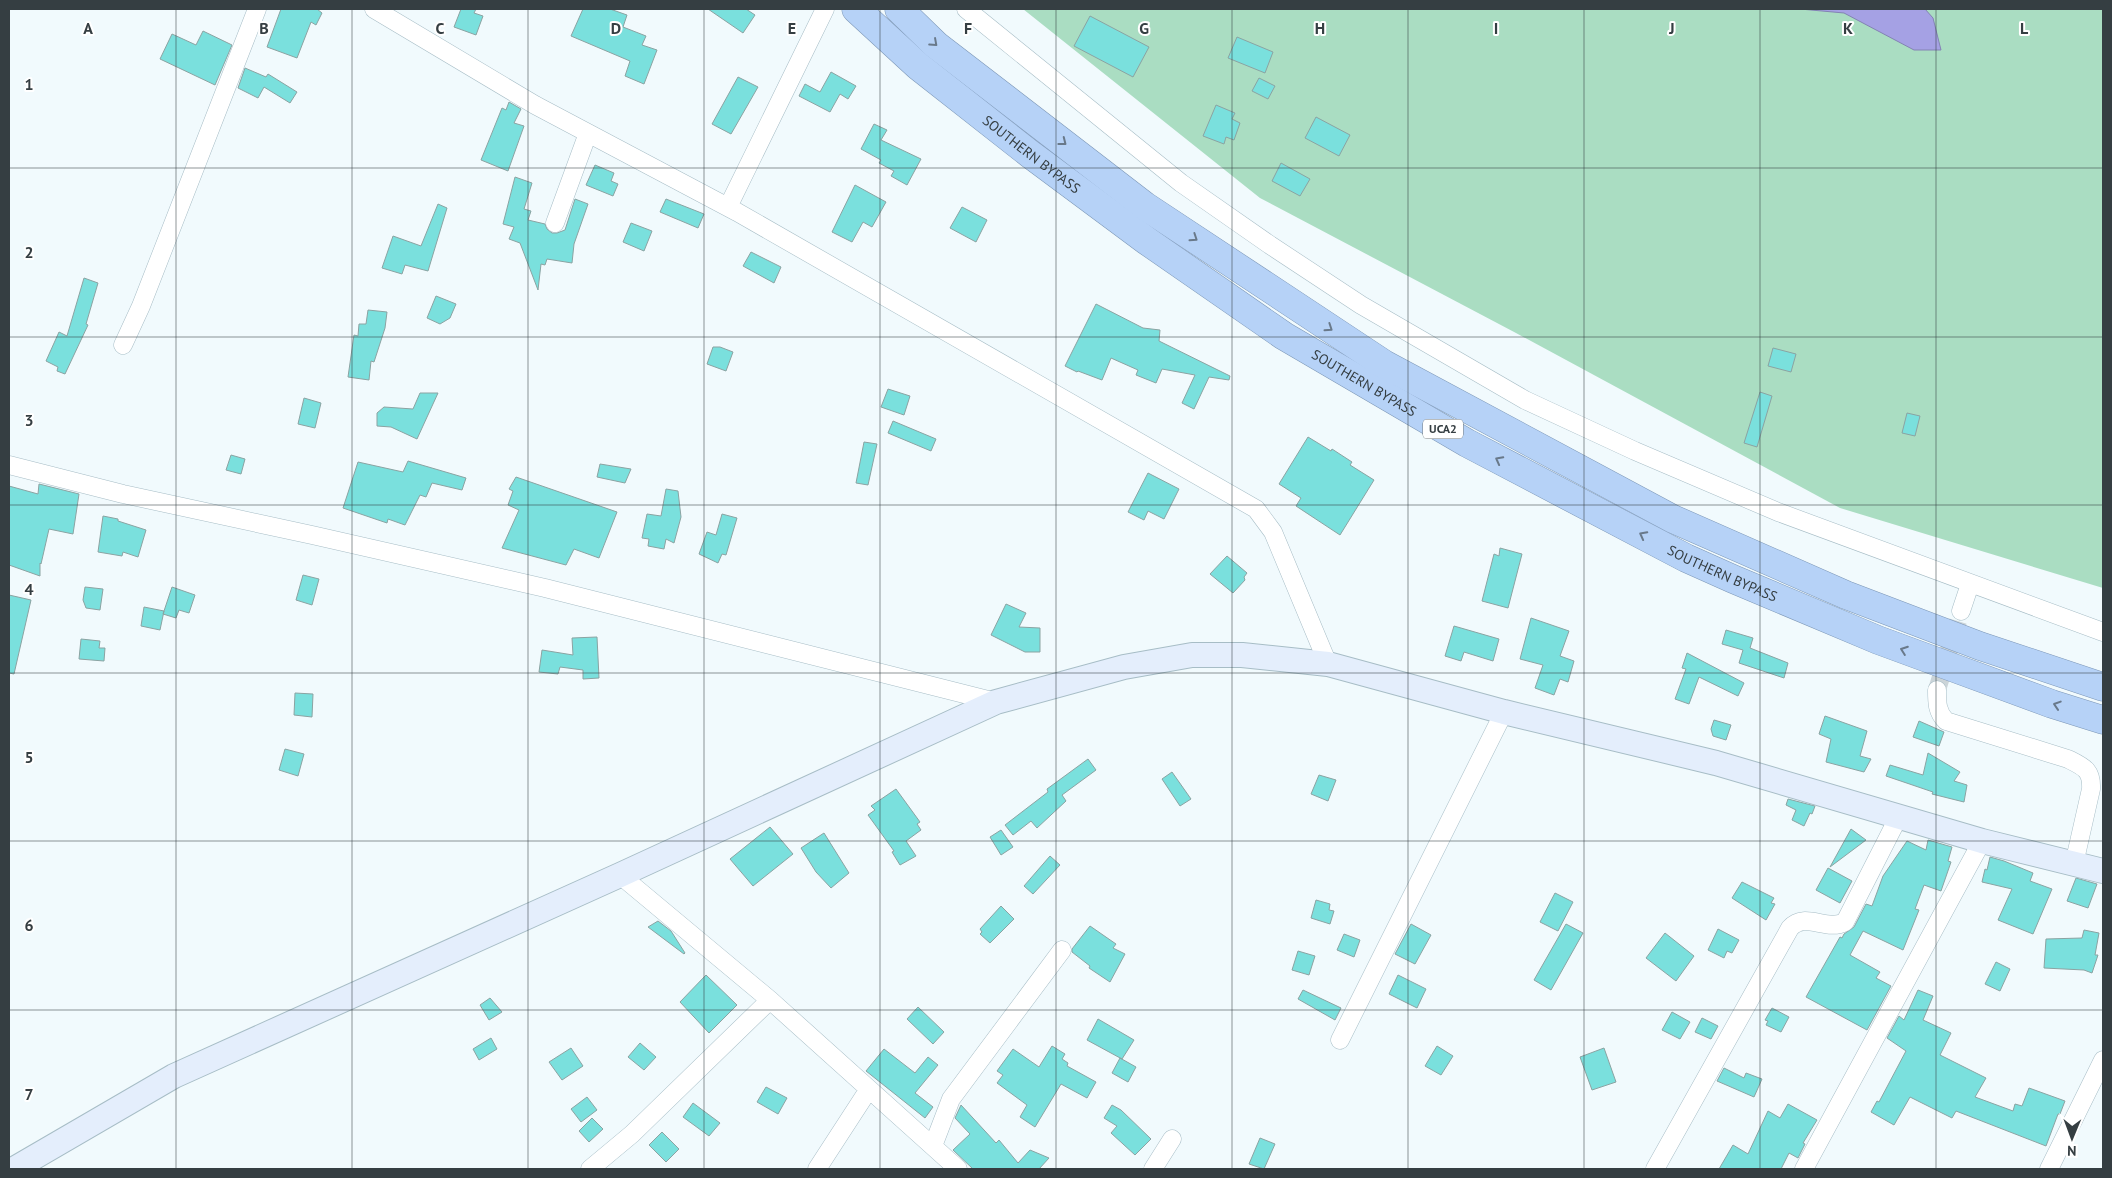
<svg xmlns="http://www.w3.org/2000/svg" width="2112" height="1178" font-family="'PT Sans',sans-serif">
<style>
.green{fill:#aaddc2}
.water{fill:#a5a1e4;stroke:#8383b3}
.building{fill:#7ae0dd;stroke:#8ba3a2}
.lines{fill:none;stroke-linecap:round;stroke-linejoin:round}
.minor-tunnel{stroke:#cbd4d8;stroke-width:18;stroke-dasharray:18 9;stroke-linecap:butt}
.minor-casing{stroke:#a7bdc6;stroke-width:19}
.secondary-casing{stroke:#a7bdc6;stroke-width:26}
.trunk-casing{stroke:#7d97b6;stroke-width:29}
.minor{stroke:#fff;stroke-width:18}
.secondary{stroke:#e4eefc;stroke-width:24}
.trunk{stroke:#b6d2f7;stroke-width:28}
.oneway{stroke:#69798a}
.grid{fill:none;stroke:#353e42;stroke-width:1;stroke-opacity:0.55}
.labels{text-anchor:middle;stroke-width:4;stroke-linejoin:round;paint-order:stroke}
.shield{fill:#fff;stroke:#72787b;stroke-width:1}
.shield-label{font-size:12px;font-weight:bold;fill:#353e42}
.street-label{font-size:14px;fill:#353e42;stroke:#fff}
.grid-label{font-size:16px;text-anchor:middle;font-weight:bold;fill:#353e42;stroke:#fff;stroke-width:4;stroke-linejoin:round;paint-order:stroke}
</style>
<rect width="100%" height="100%" fill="#f1fafd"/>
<path class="green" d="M 1023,9 L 2103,9 L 2103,588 L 1840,508 L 1516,333 L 1260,198 Z"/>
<path class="water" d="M 1800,9 L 1925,9 L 1933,18 L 1941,50 L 1914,50 L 1844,13 Z"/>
<path class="building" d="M 281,9 L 317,9 L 322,13 L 316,25 L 311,22 L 297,58 L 267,47 Z
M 461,9 L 476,9 L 474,13 L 483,16 L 476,35 L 454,27 Z
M 583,9 L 610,9 L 627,15 L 623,27 L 646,36 L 642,45 L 657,50 L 644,84 L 625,76 L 630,61 L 571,36 Z
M 708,9 L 746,9 L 755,15 L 743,33 Z
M 1090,16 L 1149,47 L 1133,77 L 1074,46 Z
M 203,31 L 232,45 L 215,85 L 160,59 L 172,34 L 196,45 Z
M 1237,37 L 1273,52 L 1265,73 L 1228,58 Z
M 245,68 L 266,77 L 268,74 L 297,92 L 290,103 L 264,87 L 258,98 L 238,88 Z
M 831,72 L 856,86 L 848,99 L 840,94 L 830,112 L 799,96 L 805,84 L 820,92 Z
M 738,77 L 758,87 L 731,134 L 712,124 Z
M 1259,78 L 1275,86 L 1268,99 L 1252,91 Z
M 509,102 L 521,109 L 514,123 L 524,126 L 508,171 L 481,160 L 502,108 L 506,110 Z
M 1216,105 L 1235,113 L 1232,119 L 1240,123 L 1234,140 L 1226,137 L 1224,144 L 1203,136 Z
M 1316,117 L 1350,135 L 1339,156 L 1305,138 Z
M 874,124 L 887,130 L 881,140 L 921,159 L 907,185 L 891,176 L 894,171 L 879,163 L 881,160 L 861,149 Z
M 1281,163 L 1310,179 L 1300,196 L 1272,181 Z
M 595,165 L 614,173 L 611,181 L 618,184 L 613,196 L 586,185 Z
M 515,177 L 532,183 L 524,209 L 531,211 L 528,220 L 545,224 L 547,229 L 552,233 L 557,233 L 565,230 L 575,199 L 588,204 L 574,244 L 572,263 L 547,259 L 545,265 L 541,264 L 538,290 L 520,243 L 509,239 L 514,227 L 503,224 Z
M 855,185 L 886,202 L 872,227 L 863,222 L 852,242 L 832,232 Z
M 666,199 L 704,214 L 698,228 L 660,212 Z
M 438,204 L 447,208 L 428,271 L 405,265 L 402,274 L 382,268 L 393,236 L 421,246 Z
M 962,207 L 987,220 L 976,242 L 950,228 Z
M 631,223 L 652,231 L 644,251 L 623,242 Z
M 751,252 L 781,267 L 774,283 L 743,266 Z
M 84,278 L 98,283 L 86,324 L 88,325 L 65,374 L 57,371 L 58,367 L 46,361 L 59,332 L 67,336 Z
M 436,296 L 456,304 L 450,318 L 440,324 L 427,318 Z
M 1096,304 L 1143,328 L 1160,330 L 1159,341 L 1230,376 L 1229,380 L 1209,377 L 1194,409 L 1182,403 L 1195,375 L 1162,369 L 1156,383 L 1136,375 L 1138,370 L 1111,358 L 1102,380 L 1078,371 L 1077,372 L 1065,366 Z
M 368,310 L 387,312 L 385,328 L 374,362 L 371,361 L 369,380 L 348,377 L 354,335 L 358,336 L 359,324 L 366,324 Z
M 713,347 L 720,347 L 733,352 L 726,371 L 707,364 Z
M 1773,348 L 1796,354 L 1791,372 L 1768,366 Z
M 888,389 L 910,396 L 904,415 L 881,407 Z
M 1760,392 L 1772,396 L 1757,447 L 1744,443 Z
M 420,393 L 438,393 L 417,439 L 391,427 L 377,426 L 377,413 L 384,407 L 413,409 Z
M 304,398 L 321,403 L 315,428 L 298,424 Z
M 1907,413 L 1920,416 L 1915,436 L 1902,433 Z
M 893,421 L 936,439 L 931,451 L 888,433 Z
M 1308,437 L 1331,451 L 1332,449 L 1352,462 L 1350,465 L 1374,480 L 1340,535 L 1296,506 L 1301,498 L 1279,484 Z
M 864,442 L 877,444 L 868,485 L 856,483 Z
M 231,455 L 245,459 L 241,474 L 226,470 Z
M 408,461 L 466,478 L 462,490 L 432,483 L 426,497 L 420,495 L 405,525 L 388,519 L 387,523 L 343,508 L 358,462 L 403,472 Z
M 600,464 L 631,469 L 625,483 L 597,477 Z
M 1148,473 L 1179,489 L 1164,519 L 1148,511 L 1144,520 L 1128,512 Z
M 516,477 L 617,512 L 599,558 L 574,549 L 566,565 L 502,548 L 519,510 L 508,505 L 513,491 L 509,489 Z
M 39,484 L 79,494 L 73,534 L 49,529 L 41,564 L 40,563 L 40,576 L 9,565 L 9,486 L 38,494 Z
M 666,489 L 678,491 L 681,517 L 674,543 L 666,539 L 664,549 L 648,546 L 649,539 L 642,538 L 647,514 L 661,516 Z
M 722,514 L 737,518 L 726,555 L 722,554 L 718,563 L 699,554 L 707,532 L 716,535 Z
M 103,516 L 118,519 L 118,521 L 146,530 L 138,557 L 123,552 L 122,556 L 98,552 Z
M 1500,548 L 1522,554 L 1508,608 L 1482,601 L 1494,554 L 1499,556 Z
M 1227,556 L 1247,573 L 1244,577 L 1245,580 L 1233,593 L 1210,574 Z
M 303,575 L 319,579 L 312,605 L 296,600 Z
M 85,587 L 103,589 L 100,610 L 86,608 L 83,600 Z
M 172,587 L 195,595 L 189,613 L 179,610 L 176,618 L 163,614 Z
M 9,595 L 31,600 L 14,674 L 9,673 Z
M 1006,604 L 1026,613 L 1019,627 L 1040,628 L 1040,652 L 1025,652 L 991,635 Z
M 144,607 L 164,611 L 160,630 L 141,626 Z
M 1531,618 L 1569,631 L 1560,656 L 1574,661 L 1568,682 L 1560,679 L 1554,695 L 1535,688 L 1543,665 L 1520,659 Z
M 1454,626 L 1499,639 L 1493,661 L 1464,652 L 1461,661 L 1445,656 Z
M 1726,630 L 1753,638 L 1750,648 L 1788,663 L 1784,678 L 1739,663 L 1743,650 L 1722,644 Z
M 597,637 L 599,678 L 583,679 L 583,670 L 560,667 L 558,674 L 539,672 L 542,650 L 573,655 L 572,638 Z
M 81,639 L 100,641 L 99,648 L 105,648 L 104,661 L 79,659 Z
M 1687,653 L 1744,683 L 1738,696 L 1699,677 L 1689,704 L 1675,699 L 1686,669 L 1682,668 Z
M 295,693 L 313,694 L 312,717 L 294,715 Z
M 1825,716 L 1867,731 L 1860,756 L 1871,759 L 1864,772 L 1826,762 L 1831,739 L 1819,734 Z
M 1714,720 L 1731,725 L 1726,740 L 1713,736 L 1711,729 Z
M 1919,721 L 1944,732 L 1939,746 L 1913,737 Z
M 285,749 L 304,754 L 298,776 L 279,770 Z
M 1928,753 L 1960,772 L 1954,781 L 1967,785 L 1964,802 L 1932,794 L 1933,792 L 1886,776 L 1890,765 L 1923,775 Z
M 1088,759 L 1096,770 L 1062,795 L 1066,801 L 1037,828 L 1031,821 L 1013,835 L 1005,825 L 1048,792 L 1047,789 Z
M 1172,772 L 1191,799 L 1180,806 L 1162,779 Z
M 1319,775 L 1336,780 L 1328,801 L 1311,794 Z
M 896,789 L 920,822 L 917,824 L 921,830 L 906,841 L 916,856 L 900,865 L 892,852 L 894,851 L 868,815 L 875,810 L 871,806 Z
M 1788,799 L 1815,806 L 1812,814 L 1810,813 L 1804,826 L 1792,820 L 1796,810 L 1786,805 Z
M 770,827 L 793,854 L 753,886 L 730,859 Z
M 1851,829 L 1866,840 L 1830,867 Z
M 1001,830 L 1013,847 L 1001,855 L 990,837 Z
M 824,833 L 849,873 L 831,888 L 816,872 L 801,848 Z
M 1928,840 L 1952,847 L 1948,861 L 1951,862 L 1941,891 L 1924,885 L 1915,909 L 1919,910 L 1903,950 L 1863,931 L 1850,955 L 1880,972 L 1876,978 L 1891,986 L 1867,1030 L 1806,997 L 1840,937 L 1842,938 L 1844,934 L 1854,927 L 1866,904 L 1872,906 L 1883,876 L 1907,841 L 1926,850 Z
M 1050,856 L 1060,865 L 1033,894 L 1024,886 Z
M 1990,857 L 2004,861 L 2033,873 L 2030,881 L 2052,889 L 2033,934 L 1998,920 L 2012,889 L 1982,882 L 1985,869 L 1987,870 Z
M 1828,868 L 1852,881 L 1840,903 L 1816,890 Z
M 2076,878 L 2097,884 L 2088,908 L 2067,901 Z
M 1742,882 L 1774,898 L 1771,903 L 1775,904 L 1766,920 L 1732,898 Z
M 1555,893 L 1573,902 L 1558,931 L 1540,922 Z
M 1316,900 L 1330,904 L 1329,910 L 1334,911 L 1330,924 L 1311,918 Z
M 1001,906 L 1014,919 L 990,943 L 980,934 L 982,932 L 980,929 Z
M 658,921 L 671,931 L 685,953 L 684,954 L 648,927 Z
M 1411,924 L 1431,935 L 1415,964 L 1395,954 Z
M 1566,924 L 1583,933 L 1551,990 L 1534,980 Z
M 1090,926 L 1116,944 L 1113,948 L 1125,954 L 1110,982 L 1089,968 L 1090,966 L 1072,952 L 1072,949 Z
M 1718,929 L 1739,940 L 1732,953 L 1727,951 L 1724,958 L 1708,950 Z
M 2084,930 L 2099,933 L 2095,955 L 2098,955 L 2092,973 L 2084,970 L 2044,968 L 2046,939 L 2082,938 Z
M 1665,933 L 1694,956 L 1676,981 L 1646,958 Z
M 1344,934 L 1360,940 L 1354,957 L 1337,950 Z
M 1298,951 L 1315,956 L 1309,975 L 1292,970 Z
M 1996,962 L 2010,969 L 2000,991 L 1985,984 Z
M 706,975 L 737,1005 L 709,1033 L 680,1002 Z
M 1398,975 L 1426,989 L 1417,1008 L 1389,994 Z
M 1303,990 L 1341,1008 L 1335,1020 L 1298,999 Z
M 1918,990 L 1933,996 L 1923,1020 L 1951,1033 L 1940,1055 L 1986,1078 L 1975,1097 L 2013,1111 L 2015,1104 L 2022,1106 L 2029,1088 L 2065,1101 L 2060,1114 L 2058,1114 L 2046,1146 L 1956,1111 L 1952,1118 L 1910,1097 L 1894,1125 L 1871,1112 L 1877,1101 L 1879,1102 L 1906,1051 L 1887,1038 L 1899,1016 L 1904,1020 Z
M 490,998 L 502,1012 L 489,1020 L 480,1005 Z
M 918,1007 L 944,1032 L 933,1044 L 907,1019 Z
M 1772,1008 L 1789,1017 L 1781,1032 L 1766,1025 L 1768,1021 L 1765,1020 Z
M 1672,1012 L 1690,1022 L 1680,1039 L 1662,1030 Z
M 1702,1018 L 1718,1026 L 1711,1039 L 1695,1032 Z
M 1098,1019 L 1134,1040 L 1122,1059 L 1087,1040 Z
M 491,1038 L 497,1049 L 479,1060 L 473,1049 Z
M 640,1043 L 656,1057 L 644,1070 L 628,1057 Z
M 1052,1046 L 1065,1054 L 1062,1059 L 1068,1063 L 1067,1066 L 1096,1082 L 1087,1098 L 1061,1084 L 1035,1127 L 1020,1117 L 1027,1105 L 997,1083 L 1003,1075 L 997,1071 L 1013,1049 L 1039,1067 Z
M 1437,1046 L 1453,1056 L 1441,1075 L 1425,1066 Z
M 571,1048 L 583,1066 L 562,1080 L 549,1062 Z
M 1604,1048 L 1616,1082 L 1592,1090 L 1580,1057 Z
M 884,1049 L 915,1073 L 928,1057 L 938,1065 L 915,1093 L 933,1107 L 925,1118 L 866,1071 Z
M 1120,1058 L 1136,1067 L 1128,1082 L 1112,1073 Z
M 1724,1068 L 1744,1078 L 1746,1073 L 1762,1079 L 1754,1097 L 1717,1081 Z
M 766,1087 L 787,1098 L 778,1114 L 757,1102 Z
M 587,1097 L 597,1110 L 581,1122 L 571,1109 Z
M 693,1103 L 720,1123 L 709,1136 L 683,1117 Z
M 1788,1104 L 1817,1120 L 1803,1143 L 1805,1144 L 1798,1158 L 1789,1153 L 1781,1169 L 1719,1169 L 1733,1145 L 1748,1154 L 1768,1111 L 1780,1118 Z
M 961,1105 L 996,1143 L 999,1140 L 1018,1163 L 1030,1150 L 1049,1158 L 1039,1169 L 973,1169 L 953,1150 L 970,1134 L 955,1118 Z
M 1112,1105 L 1121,1110 L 1151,1139 L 1135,1155 L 1111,1133 L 1117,1126 L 1104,1118 Z
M 592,1118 L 603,1129 L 589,1142 L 579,1131 Z
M 662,1132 L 679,1149 L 666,1162 L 649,1145 Z
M 1260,1138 L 1275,1144 L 1264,1169 L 1249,1164 Z"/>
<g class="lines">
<path class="minor-tunnel" d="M 1937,690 L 1961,611"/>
<g class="minor-casing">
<path id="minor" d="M 374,9 L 535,105 L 737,212 L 1256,509 L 1273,532 L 1328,664
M 966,9 L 1181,183 L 1270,245 L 1361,305 L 1525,400 L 1635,451 L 1778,512 L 2103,632
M 728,207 L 825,9
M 555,223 L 588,133
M 123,345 L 141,306 L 257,9
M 9,465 L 123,494 L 312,535 L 545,588 L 996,702
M 1961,611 L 1970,584
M 1937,690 C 1937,703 1937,712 1946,721 L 2068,759 C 2084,767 2092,770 2091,789 L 2074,864
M 620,875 L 770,1000 L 958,1169
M 1340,1040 L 1504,712
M 933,1146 L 951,1099 L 1062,950
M 590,1169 L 632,1134 L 770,1000
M 817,1169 L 869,1089
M 1153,1169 L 1172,1139
M 1655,1169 L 1790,928 C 1805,911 1826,932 1845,922 L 1899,816
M 1804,1169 L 1982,841
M 2049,1169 L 2103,1060"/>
</g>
<g class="secondary-casing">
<path id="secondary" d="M 14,1169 L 174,1076 L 620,875 L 996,702 L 1124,667 L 1192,655 L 1242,655 L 1328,664 L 1504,712 L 1716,763 L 1982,841 L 2103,871"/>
</g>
<g class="trunk-casing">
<g id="trunk">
<path id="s1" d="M 856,9 L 918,66 L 1030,154 L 1147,241 L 1284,336 L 1467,443 L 1686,558 L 1733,579 L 1878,640 L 2052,704 L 2103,720"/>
<path d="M 899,9 L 936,45 L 1145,206 L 1384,364 L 1673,519 L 1846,595 L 1980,646 L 2103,687"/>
</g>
</g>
<use href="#minor" class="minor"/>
<use href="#secondary" class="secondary"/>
<use href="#trunk" class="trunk"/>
</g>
<defs><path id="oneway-chevron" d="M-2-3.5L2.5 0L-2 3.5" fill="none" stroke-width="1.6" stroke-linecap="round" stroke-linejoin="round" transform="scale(1.25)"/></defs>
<g class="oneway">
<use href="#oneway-chevron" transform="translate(934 43) rotate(42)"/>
<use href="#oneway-chevron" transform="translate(1063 142) rotate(38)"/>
<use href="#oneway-chevron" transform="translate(1194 238) rotate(34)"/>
<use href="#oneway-chevron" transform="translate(1329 328) rotate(34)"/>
<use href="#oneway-chevron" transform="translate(1499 460) rotate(-152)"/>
<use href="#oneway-chevron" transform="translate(1643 535) rotate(-152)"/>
<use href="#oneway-chevron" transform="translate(1904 650) rotate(-160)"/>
<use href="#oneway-chevron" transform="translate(2057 705) rotate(-162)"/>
</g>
<path class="grid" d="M 176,9 L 176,1169M 352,9 L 352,1169M 528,9 L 528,1169M 704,9 L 704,1169M 880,9 L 880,1169M 1056,9 L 1056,1169M 1232,9 L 1232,1169M 1408,9 L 1408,1169M 1584,9 L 1584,1169M 1760,9 L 1760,1169M 1936,9 L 1936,1169M 9,168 L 2103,168M 9,337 L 2103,337M 9,505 L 2103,505M 9,673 L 2103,673M 9,841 L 2103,841M 9,1010 L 2103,1010"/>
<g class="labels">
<rect class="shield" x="1423" y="419.5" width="40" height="19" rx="4"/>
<g class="shield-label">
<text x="1443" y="433">UCA2</text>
</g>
<g class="street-label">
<text dy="5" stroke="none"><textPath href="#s1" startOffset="228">SOUTHERN BYPASS</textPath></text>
<text dy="5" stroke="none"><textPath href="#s1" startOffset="632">SOUTHERN BYPASS</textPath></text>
<text dy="5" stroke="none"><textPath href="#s1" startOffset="1038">SOUTHERN BYPASS</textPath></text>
</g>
</g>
<g class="grid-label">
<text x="88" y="34">A</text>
<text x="264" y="34">B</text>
<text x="440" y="34">C</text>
<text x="616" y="34">D</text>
<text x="792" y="34">E</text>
<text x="968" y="34">F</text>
<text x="1144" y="34">G</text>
<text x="1320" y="34">H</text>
<text x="1496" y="34">I</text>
<text x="1672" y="34">J</text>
<text x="1848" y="34">K</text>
<text x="2024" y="34">L</text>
<text x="29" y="90">1</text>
<text x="29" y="258">2</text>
<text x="29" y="426">3</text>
<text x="29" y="595">4</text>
<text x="29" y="763">5</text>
<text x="29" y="931">6</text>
<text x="29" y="1100">7</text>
</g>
<rect width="2112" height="1178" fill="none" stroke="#353e42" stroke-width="20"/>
<g transform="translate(2072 1138) rotate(181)" stroke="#ffffff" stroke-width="4" paint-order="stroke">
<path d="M0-4L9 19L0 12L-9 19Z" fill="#353e42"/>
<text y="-8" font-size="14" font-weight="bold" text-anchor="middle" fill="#353e42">N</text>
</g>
</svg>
